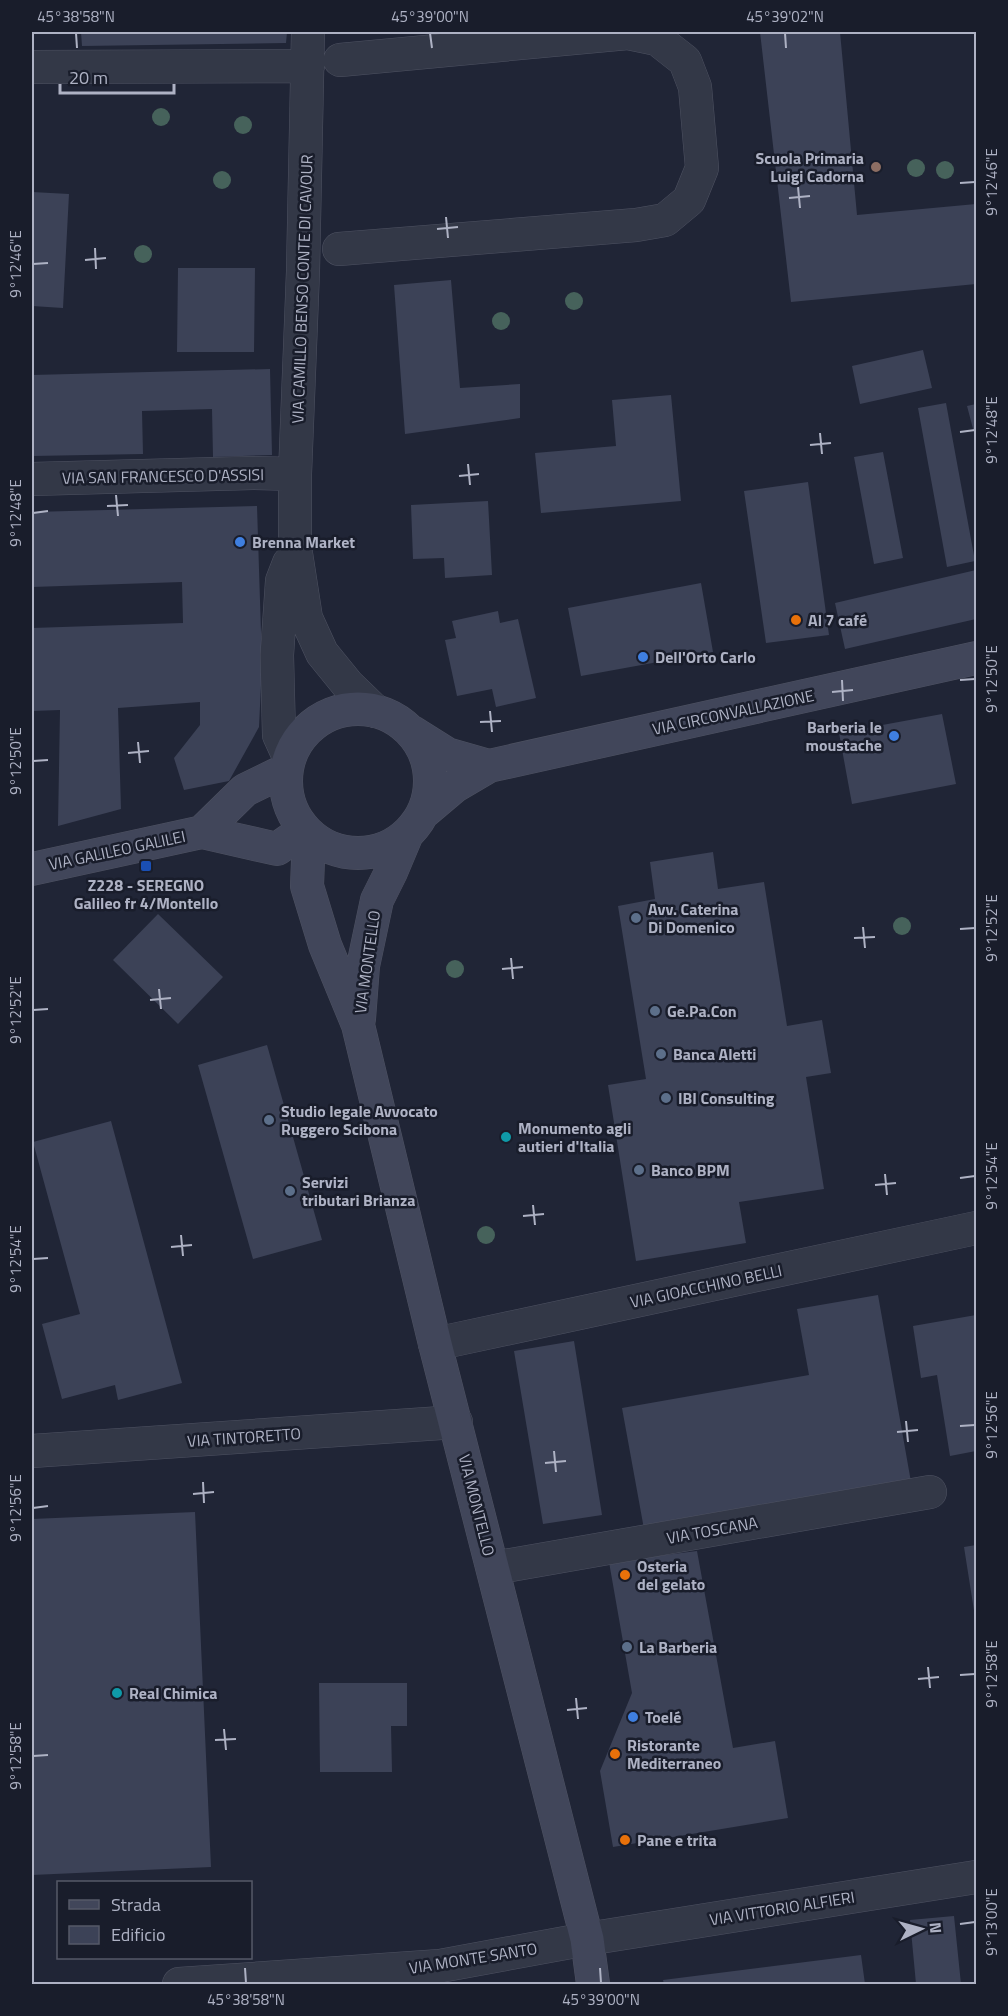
<svg xmlns="http://www.w3.org/2000/svg" width="1008" height="2016" font-family="'Titillium Web',sans-serif">
<style>
.building{fill:#3c4257}
.lines{fill:none;stroke-linecap:round;stroke-linejoin:round}
.street-casing{stroke:#4e5262;stroke-width:34}
.secondary-casing{stroke:#4e5262;stroke-width:34}
.street{stroke:#333847;stroke-width:33}
.secondary{stroke:#41465a;stroke-width:33}
.tree{fill:#46625b}
.ticks{fill:none;stroke:#aeb2c4;stroke-width:2}
.education-dot{fill:#8d6e63;stroke:#191d2b;stroke-width:2}
.shop-dot{fill:#3f7fe0;stroke:#191d2b;stroke-width:2}
.food-dot{fill:#e8710a;stroke:#191d2b;stroke-width:2}
.transit-dot{fill:#1a4fb4;stroke:#191d2b;stroke-width:2}
.service-dot{fill:#5c6f8a;stroke:#191d2b;stroke-width:2}
.culture-dot{fill:#0f9aa8;stroke:#191d2b;stroke-width:2}
.labels{text-anchor:middle;stroke-width:5;stroke-linejoin:round;paint-order:stroke}
.poi-label{font-size:16px;font-weight:bold;fill:#aeb2c4;stroke:#191d2b;text-anchor:start}
.street-label{font-size:16px;fill:#aeb2c4;stroke:#191d2b}
.neatline{fill:none;stroke:#aeb2c4;stroke-width:2}
.ticks-label{font-size:15px;text-anchor:middle;fill:#aeb2c4}
</style>
<rect width="100%" height="100%" fill="#202536"/>
<path class="building" d="M 81,32 L 287,32 L 286,43 L 82,46 Z
M 760,32 L 840,32 L 857,215 L 976,204 L 976,284 L 791,302 Z
M 32,192 L 69,194 L 63,308 L 32,306 Z
M 178,268 L 255,268 L 254,352 L 177,352 Z
M 451,280 L 460,388 L 520,384 L 520,418 L 405,434 L 394,285 Z
M 923,350 L 932,388 L 860,404 L 852,366 Z
M 270,369 L 272,455 L 213,457 L 212,409 L 142,411 L 143,454 L 32,456 L 32,375 Z
M 671,395 L 681,501 L 541,513 L 535,453 L 616,446 L 612,400 Z
M 946,403 L 975,561 L 947,567 L 918,408 Z
M 976,404 L 976,440 L 967,406 Z
M 883,452 L 903,558 L 874,564 L 854,457 Z
M 808,482 L 829,635 L 766,643 L 744,491 Z
M 488,501 L 492,575 L 445,578 L 444,558 L 413,559 L 411,505 Z
M 257,506 L 262,664 L 259,727 L 229,781 L 184,790 L 174,758 L 200,725 L 200,702 L 118,708 L 121,809 L 58,826 L 60,710 L 32,711 L 32,628 L 183,623 L 182,582 L 32,587 L 32,512 Z
M 976,570 L 976,619 L 845,649 L 835,603 Z
M 701,583 L 713,652 L 581,676 L 568,608 Z
M 498,611 L 500,623 L 518,619 L 536,698 L 496,707 L 492,689 L 457,696 L 445,640 L 456,638 L 452,621 Z
M 942,714 L 956,784 L 852,804 L 839,733 Z
M 713,852 L 718,889 L 764,882 L 787,1026 L 822,1020 L 831,1073 L 806,1077 L 824,1189 L 739,1202 L 746,1243 L 636,1261 L 608,1085 L 646,1079 L 618,906 L 655,899 L 650,862 Z
M 158,914 L 223,977 L 178,1024 L 113,960 Z
M 267,1045 L 322,1240 L 253,1259 L 198,1065 Z
M 111,1121 L 182,1383 L 118,1400 L 115,1385 L 62,1399 L 42,1324 L 80,1314 L 33,1142 Z
M 878,1295 L 911,1482 L 644,1529 L 622,1408 L 809,1375 L 797,1309 Z
M 976,1315 L 976,1451 L 950,1456 L 937,1375 L 921,1378 L 913,1326 Z
M 574,1341 L 602,1515 L 543,1524 L 514,1351 Z
M 195,1512 L 211,1867 L 32,1875 L 32,1519 Z
M 976,1545 L 976,1617 L 975,1617 L 964,1547 Z
M 697,1551 L 733,1748 L 775,1741 L 788,1818 L 613,1847 L 600,1771 L 632,1693 L 609,1562 Z
M 319,1683 L 407,1683 L 407,1726 L 391,1726 L 392,1772 L 320,1772 Z
M 954,1916 L 961,1984 L 916,1984 L 910,1920 Z
M 861,1955 L 865,1984 L 664,1984 L 663,1980 Z"/>
<g class="lines">
<g class="street-casing">
<path id="street" d="M 308,32 L 303,271 L 295,474 L 295,547 L 306,618 L 322,653 L 348,685 L 375,711
M 32,67 L 308,66
M 339,249 L 636,225 L 665,220 L 689,200 L 702,168 L 695,87 L 685,61 L 657,39 L 628,33 L 340,60
M 32,479 L 253,473 L 295,474
M 289,563 L 282,581 L 277,655 L 279,735 L 289,757
M 435,1344 L 976,1228
M 32,1451 L 456,1422
M 493,1568 L 930,1492
M 179,1984 L 440,1966 L 587,1939 L 976,1877"/>
</g>
<g class="secondary-casing">
<path id="secondary" d="M286 781a72 72 0 1 1 144 0a72 72 0 1 1-144 0Z
M 412,732 L 447,754 L 489,766
M 423,813 L 455,786 L 489,766 L 976,658
M 202,832 L 245,790 L 286,770
M 309,835 L 307,886 L 325,945 L 358,1025 L 435,1344 L 587,1939 L 593,1984
M 32,869 L 202,832 L 277,849 L 304,830
M 359,1019 L 363,966 L 377,900 L 391,872 L 407,834"/>
</g>
<use href="#street" class="street"/>
<use href="#secondary" class="secondary"/>
</g>
<g class="tree">
<circle cx="161" cy="117" r="9"/>
<circle cx="243" cy="125" r="9"/>
<circle cx="916" cy="168" r="9"/>
<circle cx="945" cy="170" r="9"/>
<circle cx="222" cy="180" r="9"/>
<circle cx="143" cy="254" r="9"/>
<circle cx="574" cy="301" r="9"/>
<circle cx="501" cy="321" r="9"/>
<circle cx="902" cy="926" r="9"/>
<circle cx="455" cy="969" r="9"/>
<circle cx="486" cy="1235" r="9"/>
</g>
<path class="ticks" d="M 76,33 L 77,48M 430,33 L 432,48M 785,33 L 786,48M 960,183 L 975,182M 798,187 L 800,208M 789,198 L 810,196M 446,217 L 448,238M 437,229 L 458,227M 95,248 L 96,269M 85,260 L 106,258M 33,264 L 48,263M 960,432 L 975,430M 820,433 L 822,454M 810,445 L 831,443M 468,464 L 470,485M 459,476 L 479,474M 116,495 L 118,516M 107,506 L 128,505M 33,513 L 48,511M 842,680 L 843,701M 960,680 L 975,679M 832,692 L 853,690M 490,711 L 492,732M 480,722 L 501,721M 138,742 L 140,763M 128,753 L 149,751M 33,761 L 48,760M 863,927 L 865,948M 960,929 L 975,928M 854,938 L 875,937M 511,958 L 513,979M 502,969 L 523,967M 159,989 L 161,1009M 150,1000 L 171,998M 33,1010 L 48,1009M 885,1174 L 887,1195M 960,1178 L 975,1176M 875,1185 L 896,1183M 533,1205 L 535,1225M 523,1216 L 544,1214M 181,1235 L 183,1256M 171,1247 L 192,1245M 33,1259 L 48,1258M 906,1421 L 908,1442M 960,1426 L 975,1425M 897,1432 L 918,1430M 554,1451 L 556,1472M 545,1463 L 566,1461M 203,1482 L 204,1503M 193,1494 L 214,1492M 33,1508 L 48,1506M 928,1667 L 930,1688M 960,1675 L 975,1674M 918,1679 L 939,1677M 576,1698 L 578,1719M 567,1710 L 587,1708M 224,1729 L 226,1750M 215,1740 L 236,1739M 33,1756 L 48,1755M 960,1924 L 975,1922M 245,1968 L 246,1983M 600,1968 L 601,1983"/>
<circle class="education-dot" cx="876" cy="167" r="6"/>
<g class="shop-dot">
<circle cx="240" cy="542" r="6"/>
<circle cx="643" cy="657" r="6"/>
<circle cx="894" cy="736" r="6"/>
<circle cx="633" cy="1717" r="6"/>
</g>
<g class="food-dot">
<circle cx="796" cy="620" r="6"/>
<circle cx="625" cy="1575" r="6"/>
<circle cx="615" cy="1754" r="6"/>
<circle cx="625" cy="1840" r="6"/>
</g>
<rect class="transit-dot" x="140" y="860" width="12" height="12" rx="3"/>
<g class="service-dot">
<circle cx="636" cy="918" r="6"/>
<circle cx="655" cy="1011" r="6"/>
<circle cx="661" cy="1054" r="6"/>
<circle cx="666" cy="1098" r="6"/>
<circle cx="269" cy="1120" r="6"/>
<circle cx="639" cy="1170" r="6"/>
<circle cx="290" cy="1191" r="6"/>
<circle cx="627" cy="1647" r="6"/>
</g>
<g class="culture-dot">
<circle cx="506" cy="1137" r="6"/>
<circle cx="117" cy="1693" r="6"/>
</g>
<g class="labels">
<g class="poi-label">
<text x="864" y="164" text-anchor="end">Scuola Primaria<tspan x="864" dy="18">Luigi Cadorna</tspan></text>
<text x="252" y="548">Brenna Market</text>
<text x="808" y="626">Al 7 café</text>
<text x="655" y="663">Dell'Orto Carlo</text>
<text x="882" y="733" text-anchor="end">Barberia le<tspan x="882" dy="18">moustache</tspan></text>
<text x="146" y="891" text-anchor="middle">Z228 - SEREGNO<tspan x="146" dy="18">Galileo fr 4/Montello</tspan></text>
<text x="648" y="915">Avv. Caterina<tspan x="648" dy="18">Di Domenico</tspan></text>
<text x="667" y="1017">Ge.Pa.Con</text>
<text x="673" y="1060">Banca Aletti</text>
<text x="678" y="1104">IBI Consulting</text>
<text x="281" y="1117">Studio legale Avvocato<tspan x="281" dy="18">Ruggero Scibona</tspan></text>
<text x="518" y="1134">Monumento agli<tspan x="518" dy="18">autieri d'Italia</tspan></text>
<text x="651" y="1176">Banco BPM</text>
<text x="302" y="1188">Servizi<tspan x="302" dy="18">tributari Brianza</tspan></text>
<text x="637" y="1572">Osteria<tspan x="637" dy="18">del gelato</tspan></text>
<text x="639" y="1653">La Barberia</text>
<text x="129" y="1699">Real Chimica</text>
<text x="645" y="1723">Toelé</text>
<text x="627" y="1751">Ristorante<tspan x="627" dy="18">Mediterraneo</tspan></text>
<text x="637" y="1846">Pane e trita</text>
</g>
<g class="street-label">
<text transform="translate(302 289) rotate(-88)" y="6">VIA CAMILLO BENSO CONTE DI CAVOUR</text>
<text transform="translate(163 476) rotate(-1)" y="6">VIA SAN FRANCESCO D'ASSISI</text>
<text transform="translate(733 712) rotate(-12)" y="6">VIA CIRCONVALLAZIONE</text>
<text transform="translate(117 850) rotate(-12)" y="6">VIA GALILEO GALILEI</text>
<text transform="translate(367 962) rotate(-82)" y="6">VIA MONTELLO</text>
<text transform="translate(706 1286) rotate(-12)" y="6">VIA GIOACCHINO BELLI</text>
<text transform="translate(244 1437) rotate(-4)" y="6">VIA TINTORETTO</text>
<text transform="translate(477 1505) rotate(76)" y="6">VIA MONTELLO</text>
<text transform="translate(712 1530) rotate(-10)" y="6">VIA TOSCANA</text>
<text transform="translate(782 1908) rotate(-9)" y="6">VIA VITTORIO ALFIERI</text>
<text transform="translate(473 1958) rotate(-9)" y="6">VIA MONTE SANTO</text>
</g>
</g>
<rect width="1008" height="2016" fill="none" stroke="#191d2b" stroke-width="66"/>
<rect x="57" y="1881" width="195" height="78" fill="#191d2b" stroke="#555968" stroke-width="1.5"/>
<rect x="69" y="1900" width="30" height="9" fill="#41465a" stroke="#555968" stroke-width="1.5"/>
<text x="111" y="1911" font-size="18" fill="#aeb2c4">Strada</text>
<rect x="69" y="1926" width="30" height="18" fill="#3c4257" stroke="#555968" stroke-width="1.5"/>
<text x="111" y="1941" font-size="18" fill="#aeb2c4">Edificio</text>
<g transform="translate(921 1929) rotate(85)" stroke="#191d2b" stroke-width="4.5" paint-order="stroke">
<path d="M0-4.5L10 22L0 15L-10 22Z" fill="#aeb2c4"/>
<text y="-9" font-size="16" font-weight="bold" text-anchor="middle" fill="#aeb2c4">N</text>
</g>
<path d="M60 84v9h114v-9" fill="none" stroke="#aeb2c4" stroke-width="3"/>
<text x="69" y="84" font-size="18" fill="#aeb2c4" stroke="#191d2b" stroke-width="4.5" paint-order="stroke">20 m</text>
<rect x="33" y="33" width="942" height="1950" class="neatline"/>
<g class="ticks-label">
<text x="76" y="22">45°38'58"N</text>
<text x="430" y="22">45°39'00"N</text>
<text x="785" y="22">45°39'02"N</text>
<text transform="translate(992 182) rotate(-90)" y="5">9°12'46"E</text>
<text transform="translate(16 264) rotate(-90)" y="5">9°12'46"E</text>
<text transform="translate(992 430) rotate(-90)" y="5">9°12'48"E</text>
<text transform="translate(16 513) rotate(-90)" y="5">9°12'48"E</text>
<text transform="translate(992 679) rotate(-90)" y="5">9°12'50"E</text>
<text transform="translate(16 761) rotate(-90)" y="5">9°12'50"E</text>
<text transform="translate(992 928) rotate(-90)" y="5">9°12'52"E</text>
<text transform="translate(16 1010) rotate(-90)" y="5">9°12'52"E</text>
<text transform="translate(992 1176) rotate(-90)" y="5">9°12'54"E</text>
<text transform="translate(16 1259) rotate(-90)" y="5">9°12'54"E</text>
<text transform="translate(992 1425) rotate(-90)" y="5">9°12'56"E</text>
<text transform="translate(16 1508) rotate(-90)" y="5">9°12'56"E</text>
<text transform="translate(992 1674) rotate(-90)" y="5">9°12'58"E</text>
<text transform="translate(16 1756) rotate(-90)" y="5">9°12'58"E</text>
<text transform="translate(992 1922) rotate(-90)" y="5">9°13'00"E</text>
<text x="246" y="2005">45°38'58"N</text>
<text x="601" y="2005">45°39'00"N</text>
</g>
</svg>
